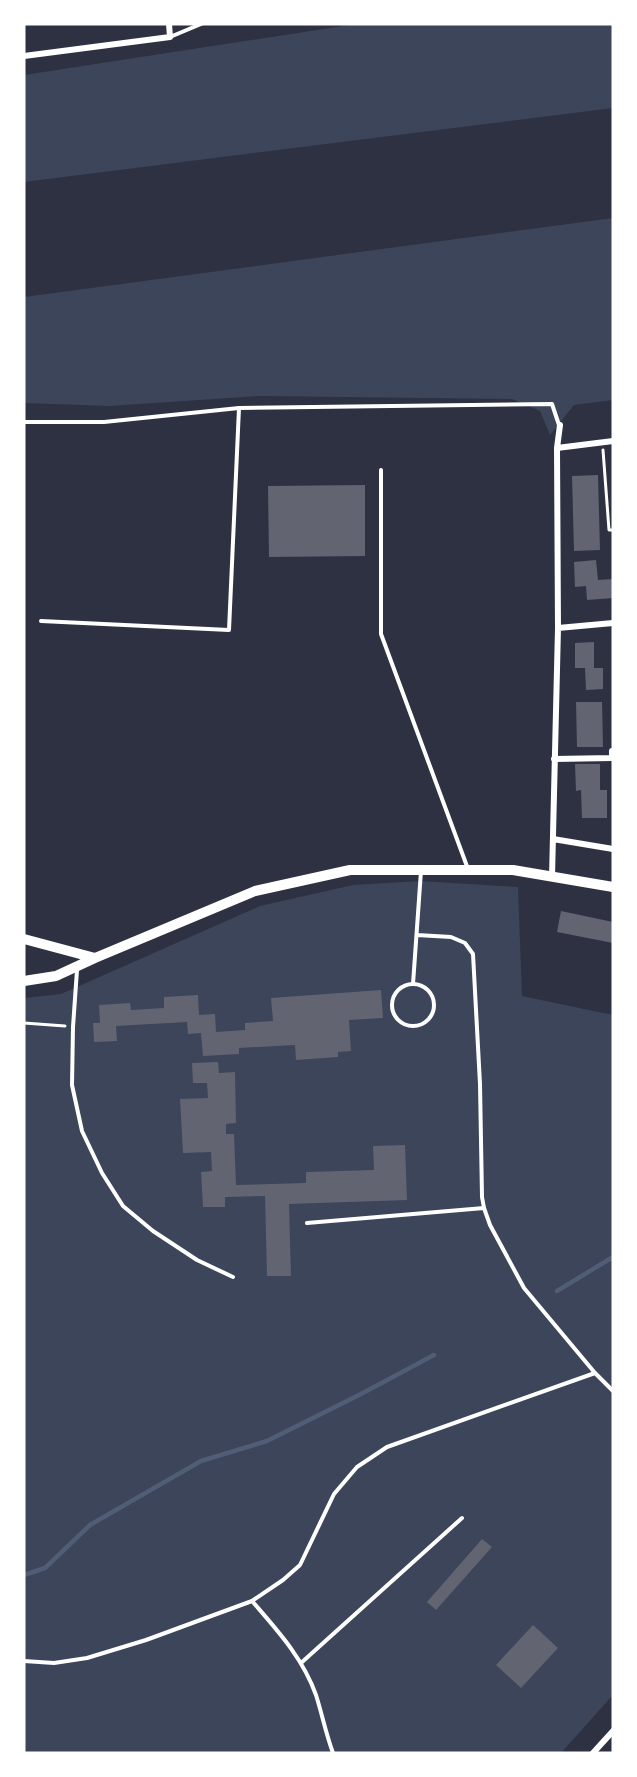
<svg xmlns="http://www.w3.org/2000/svg" width="637" height="1777" font-family="'IBM Plex Sans',sans-serif">
<style>
.green{fill:#3c4559}
.lines{fill:none;stroke-linecap:round;stroke-linejoin:round}
.stream{stroke:#4f5d75;stroke-width:4.5}
.building{fill:#626471}
.path{stroke:#fff;stroke-width:3}
.service{stroke:#fff;stroke-width:4}
.minor{stroke:#fff;stroke-width:6}
.secondary{stroke:#fff;stroke-width:10}
</style>
<rect width="100%" height="100%" fill="#2d3142"/>
<path class="green" d="M 356,24 L 613,24 L 613,108 L 24,182 L 24,75 Z
M 613,218 L 613,400 L 574,405 L 550,435 L 540,411 L 512,399 L 261,396 L 109,406 L 24,403 L 24,297 Z
M 420,881 L 518,887 L 522,996 L 613,1015 L 613,1695 L 561,1753 L 24,1753 L 24,998 L 61,994 L 260,906 L 353,885 Z"/>
<g class="lines">
<path class="stream" d="M 557,1291 L 613,1257
M 24,1575 L 45,1568 L 90,1525 L 201,1461 L 267,1441 L 361,1394 L 434,1355"/>
</g>
<path class="building" d="M 598,475 L 600,550 L 574,551 L 572,476 Z
M 365,485 L 365,556 L 269,557 L 268,486 Z
M 596,560 L 598,580 L 613,579 L 613,598 L 587,600 L 586,586 L 575,587 L 574,562 Z
M 594,642 L 594,668 L 603,668 L 603,689 L 586,690 L 585,668 L 575,668 L 575,643 Z
M 576,702 L 602,702 L 603,747 L 577,747 Z
M 575,764 L 600,764 L 600,790 L 607,790 L 607,818 L 582,818 L 581,790 L 576,791 Z
M 561,911 L 613,922 L 613,943 L 557,932 Z
M 381,990 L 383,1018 L 349,1020 L 351,1051 L 338,1052 L 338,1057 L 296,1060 L 295,1045 L 239,1048 L 239,1054 L 203,1056 L 201,1033 L 188,1034 L 187,1022 L 116,1026 L 117,1041 L 94,1042 L 93,1023 L 100,1023 L 99,1005 L 130,1003 L 131,1010 L 164,1008 L 164,997 L 198,995 L 199,1015 L 215,1014 L 216,1032 L 245,1030 L 245,1023 L 273,1021 L 271,998 Z
M 218,1062 L 219,1073 L 235,1072 L 236,1123 L 226,1124 L 226,1134 L 234,1134 L 236,1185 L 306,1183 L 306,1172 L 374,1170 L 373,1146 L 405,1145 L 407,1200 L 289,1204 L 291,1276 L 267,1276 L 265,1196 L 225,1197 L 225,1207 L 203,1207 L 201,1172 L 212,1171 L 211,1152 L 183,1153 L 180,1099 L 208,1098 L 207,1083 L 193,1083 L 192,1063 Z
M 482,1539 L 492,1547 L 436,1610 L 427,1602 Z
M 533,1625 L 558,1648 L 521,1688 L 496,1665 Z"/>
<g class="lines">
<path class="path" d="M 603,450 L 609,530 L 613,530
M 24,1023 L 65,1026"/>
<path class="service" d="M 170,37 L 201,24
M 24,422 L 104,422 L 239,408 L 552,404 L 559,425
M 381,470 L 381,634 L 468,869
M 41,621 L 229,630 L 239,408
M 417,935 L 451,937 L 465,943 L 473,954 L 480,1084 L 482,1197 L 484,1208 L 490,1225 L 524,1288 L 595,1373 L 613,1391
M 77,970 L 73,1027 L 72,1085 L 82,1131 L 102,1173 L 123,1206 L 153,1231 L 197,1260 L 233,1277
M392 1005a21 21 0 1 1 42 0a21 21 0 1 1-42 0Z
M 413,984 L 421,871
M 307,1223 L 484,1208
M 252,1601 C 277,1630 303,1658 316,1695 C 322,1714 326,1734 333,1753
M 24,1661 L 54,1663 L 87,1658 L 146,1640 L 252,1601 L 283,1580 L 300,1565 L 334,1494 L 357,1467 L 387,1447 L 595,1373
M 301,1663 L 462,1518"/>
<path class="minor" d="M 24,56 L 170,37 L 169,24
M 557,448 L 613,441
M 558,628 L 613,623
M 554,759 L 612,758 L 612,751 L 613,751
M 553,839 L 613,849
M 552,877 L 558,628 L 557,448 L 560,425
M 593,1753 L 613,1731"/>
<path class="secondary" d="M 24,939 L 95,958
M 24,981 L 56,976 L 95,958 L 255,891 L 350,870 L 513,870 L 613,887"/>
</g>
<rect width="637" height="1777" fill="none" stroke="#ffffff" stroke-width="51"/>
</svg>
